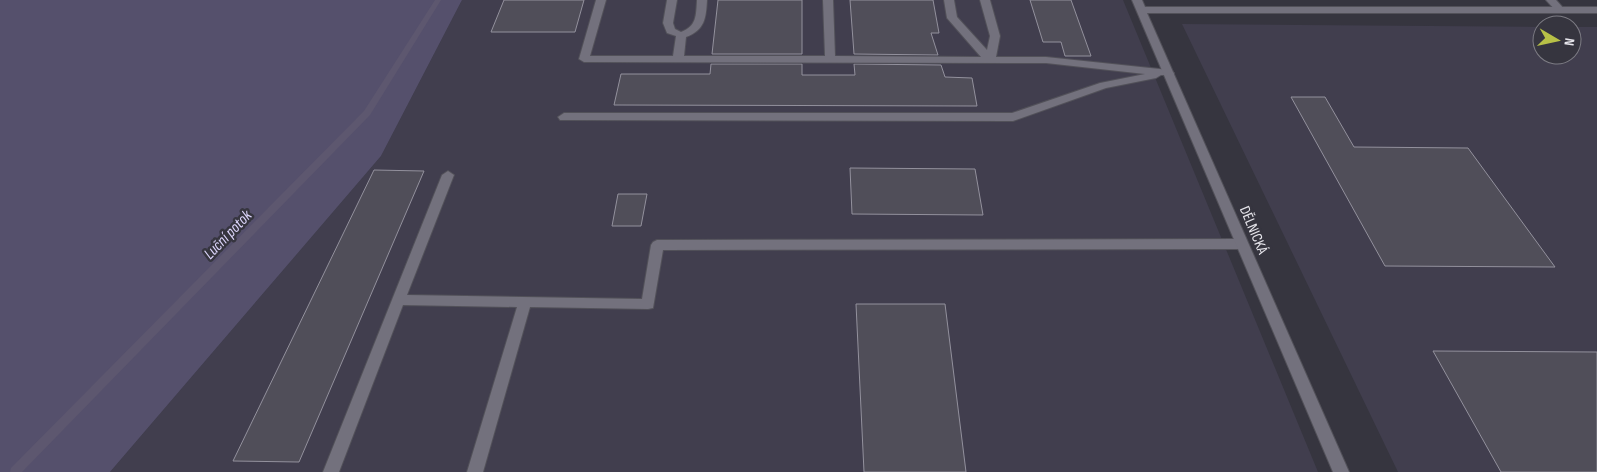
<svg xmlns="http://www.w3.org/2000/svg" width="1597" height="472" font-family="'Sofia Sans Condensed',sans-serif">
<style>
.built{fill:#413e4e}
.green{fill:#55506c}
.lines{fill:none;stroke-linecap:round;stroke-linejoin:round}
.stream{fill:#5d576f;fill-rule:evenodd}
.building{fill:#504e59;stroke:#93919d}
.lane-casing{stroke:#525159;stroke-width:2}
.street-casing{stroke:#525159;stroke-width:2}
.lane{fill:#73717d;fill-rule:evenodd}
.street{fill:#73717d;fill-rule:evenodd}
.labels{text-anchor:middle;stroke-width:5;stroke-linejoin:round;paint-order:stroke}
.street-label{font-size:15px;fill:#e7e6ec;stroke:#36353f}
.water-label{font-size:16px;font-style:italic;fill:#dcd5fb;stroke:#36353f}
</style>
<rect width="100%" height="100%" fill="#36353f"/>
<path class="built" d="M 462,0 L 1123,0 L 1318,472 L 110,472 L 381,156 Z
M 1182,24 L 1542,27 L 1542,55 L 1572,55 L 1572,27 L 1597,27 L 1597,472 L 1398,472 Z"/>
<path class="green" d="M 0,0 L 462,0 L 381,156 L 110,472 L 0,472 Z"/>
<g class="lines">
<path class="stream" d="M 435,0 L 441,0 L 370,115 L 22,472 L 10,472 L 11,468 L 364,111 Z"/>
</g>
<path class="building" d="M 504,0 L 584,0 L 575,32 L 491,32 Z
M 718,0 L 802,0 L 802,54 L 712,54 Z
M 850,0 L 933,0 L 939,33 L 931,33 L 938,55 L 854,54 Z
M 1030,0 L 1071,0 L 1091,56 L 1065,56 L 1061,42 L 1043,42 Z
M 711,64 L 802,64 L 802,75 L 855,75 L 854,64 L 941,65 L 945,77 L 972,78 L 977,106 L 614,105 L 621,74 L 710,74 Z
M 1291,97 L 1325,97 L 1354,147 L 1468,148 L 1555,267 L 1385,266 Z
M 850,168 L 975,169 L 983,215 L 852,214 Z
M 374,170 L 424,171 L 299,462 L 233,461 Z
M 618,194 L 647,194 L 641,226 L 612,226 Z
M 856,304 L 945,304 L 966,472 L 864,472 Z
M 1433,351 L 1597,352 L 1597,472 L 1501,472 Z"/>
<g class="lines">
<g class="lane-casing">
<path id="lane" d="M 596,0 L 606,0 L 590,56 L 673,56 L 676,36 L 667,33 L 663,23 L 667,0 L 677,0 L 673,23 L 675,29 L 681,32 C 697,26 696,15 697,0 L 707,0 C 706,18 705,30 686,37 L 684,56 L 825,56 L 823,0 L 833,0 L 835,56 L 981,57 L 947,18 L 944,0 L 954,0 L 957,17 L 987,50 L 990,36 L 980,0 L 990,0 L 1000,36 L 996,57 L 1046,57 L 1169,70 L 1174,73 L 1173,75 L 1161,75 L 1156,78 L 1106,88 L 1013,121 L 560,120 L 558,117 L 564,113 L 1012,113 L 1100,83 L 1145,74 L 1046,63 L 584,62 L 579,59 Z
M 1546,0 L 1556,0 L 1565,10 L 1563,12 L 1557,12 Z
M 448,171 L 454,175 L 407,295 L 642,299 L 651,245 L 653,242 L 657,240 L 1242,239 L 1246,241 L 1248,244 L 1246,247 L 1242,249 L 663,250 L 653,308 L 648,309 L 530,307 L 483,472 L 467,472 L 517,307 L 403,305 L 339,472 L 323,472 L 442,175 Z"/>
</g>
<g class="street-casing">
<path id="street" d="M 1132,0 L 1142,0 L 1145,7 L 1597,7 L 1597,13 L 1147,13 L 1349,472 L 1333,472 Z"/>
</g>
<use href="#lane" class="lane"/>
<use href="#street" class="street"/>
</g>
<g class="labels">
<g class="street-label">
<text transform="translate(1254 230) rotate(67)" y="5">DĚLNICKÁ</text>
</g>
<g class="water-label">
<text transform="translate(227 234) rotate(-46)" y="6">Luční potok</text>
</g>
</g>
<g transform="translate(1557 40) rotate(99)"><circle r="24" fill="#36353f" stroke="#7d7c84"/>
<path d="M0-4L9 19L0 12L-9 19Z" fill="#b8c147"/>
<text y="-8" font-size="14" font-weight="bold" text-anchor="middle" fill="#e7e6ec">N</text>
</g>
</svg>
